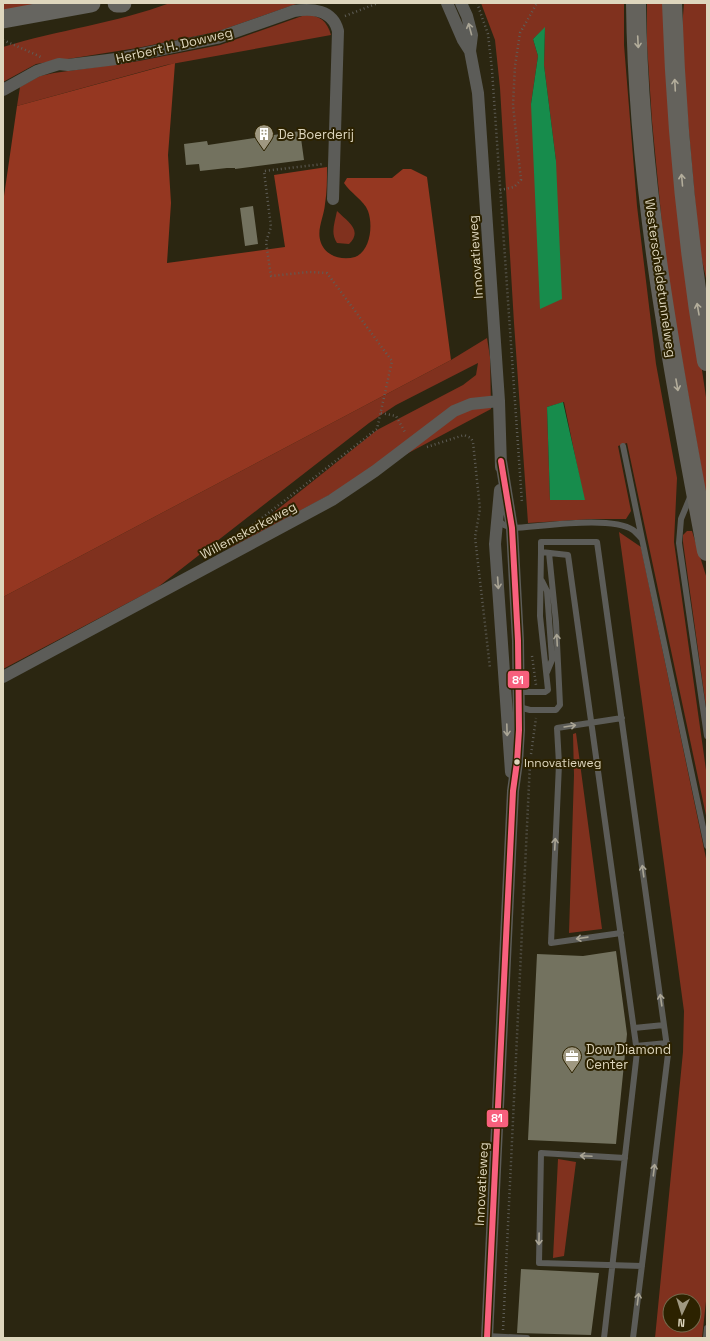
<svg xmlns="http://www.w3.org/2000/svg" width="710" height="1341" font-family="'Space Grotesk',sans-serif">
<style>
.green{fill:#80311e;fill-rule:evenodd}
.forest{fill:#953721}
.water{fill:#178c4c}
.building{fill:#73725f}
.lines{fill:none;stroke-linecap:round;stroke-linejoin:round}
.path{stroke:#5e5d57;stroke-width:2.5;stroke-dasharray:1 3;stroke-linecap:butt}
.service{stroke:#5c5c58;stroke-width:6}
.minor{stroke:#5c5c58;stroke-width:12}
.primary{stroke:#666560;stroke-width:19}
.trunk{stroke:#64625c;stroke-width:20}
.bus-1-casing{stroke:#2c2200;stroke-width:9}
.bus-1{stroke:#f8607d;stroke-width:6}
.oneway{stroke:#aaa595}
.oneway2{stroke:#b3ad9b}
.bus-dot{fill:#ded6bd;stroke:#2c2200;stroke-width:1.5}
.labels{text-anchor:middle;stroke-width:4;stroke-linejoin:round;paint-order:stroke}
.bus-label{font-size:12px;fill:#ded6bd;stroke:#2c2200;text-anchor:start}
.street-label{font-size:13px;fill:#ded6bd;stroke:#2c2200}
.poi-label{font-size:13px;fill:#ded6bd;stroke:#2c2200;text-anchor:start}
.line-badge{stroke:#2c2200;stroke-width:1.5}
.badge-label{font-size:11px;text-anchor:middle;font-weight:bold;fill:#fff}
</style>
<rect width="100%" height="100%" fill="#2b2611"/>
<path class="green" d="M 3,3 L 57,3 L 3,12 Z
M 170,3 L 299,3 L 216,32 L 137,48 L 36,64 L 3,82 L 3,47 C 58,30 116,23 170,3 Z
M 481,3 L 624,3 L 624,45 L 637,206 L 656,364 L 677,478 L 674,542 L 707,777 L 707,820 L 627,443 L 618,446 L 631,511 L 626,519 L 593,519 L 528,523 L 514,323 L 500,88 L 495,40 ZM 545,28 L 544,65 L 556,161 L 531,104 L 538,56 L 533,39 ZM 564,402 L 584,500 L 550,500 L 547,407 Z
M 647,3 L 665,3 L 682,235 L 707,404 L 707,501 L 667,276 L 652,121 L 647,44 Z
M 684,3 L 707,3 L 707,283 L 699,246 L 681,41 Z
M 305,15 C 320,15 327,21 331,35 L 166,65 L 17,106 L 20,87 L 40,76 L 54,73 L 139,61 L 220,45 Z
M 337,211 C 348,222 363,230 349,244 L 337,243 C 330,233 335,222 337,211 Z
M 487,338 L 490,357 L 491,409 L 228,549 L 377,430 L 463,385 L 476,375 L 478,363 L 396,405 L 369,423 L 158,587 L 3,669 L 3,597 L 451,360 Z
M 687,531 L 692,531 L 707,579 L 707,714 L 683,542 L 683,535 Z
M 619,532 L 641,547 L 707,863 L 707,1292 L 702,1338 L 655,1338 L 683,1052 L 684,1011 ZM 670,1301 L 694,1301 L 694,1325 L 670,1325 Z
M 576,733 L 602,929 L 569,933 L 574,775 L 573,734 Z
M 558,1159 L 576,1162 L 564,1256 L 553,1258 Z"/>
<path class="forest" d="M 175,63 L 168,155 L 171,203 L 167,263 L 285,247 L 274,175 L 327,167 C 327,180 327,192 325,204 C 324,217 316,230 321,243 C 326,256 342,261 355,257 C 371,251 373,224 368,211 C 364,200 350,193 344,183 L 347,178 L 392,178 L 403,169 L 411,169 L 427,177 L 451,360 L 3,597 L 3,203 L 17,106 Z"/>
<path class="water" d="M 545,27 L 544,65 L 556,161 L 562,299 L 540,309 L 531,104 L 538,56 L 533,39 Z
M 563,402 L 585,500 L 550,500 L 547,407 Z"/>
<path class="building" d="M 300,131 L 304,160 L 235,169 L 235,168 L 227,168 L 200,171 L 199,164 L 186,165 L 184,144 L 207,141 L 208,145 Z
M 253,206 L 258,244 L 245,246 L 240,208 Z
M 616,951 L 627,1034 L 616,1144 L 528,1140 L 537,954 L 583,956 Z
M 521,1269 L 599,1273 L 591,1335 L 517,1333 Z"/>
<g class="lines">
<path class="path" d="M 477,3 L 488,34 L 492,70 L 522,503
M 345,16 L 378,3
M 3,40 L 41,57
M 500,190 L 514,187 L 521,180 L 513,105 L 515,66 L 520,33 L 537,3
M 381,413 L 396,416 L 406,434
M 427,447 L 464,435 L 471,438 L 473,442 L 480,509 L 475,537 L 490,668
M 240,535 L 377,429 L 392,361 L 327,273 L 309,272 L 271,276 L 266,242 L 271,227 L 264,171 L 323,164
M 532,656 L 536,685
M 531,754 L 536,718
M 503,1330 L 530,763"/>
<path class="service" d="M 623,446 L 642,539
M 691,495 L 681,519 L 679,543 L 707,736
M 498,520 L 504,525 L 512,528 C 540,527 611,515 633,530 C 636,532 639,536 642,539 L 707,846
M 542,581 L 547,591 L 552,660 L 547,672
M 520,692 L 545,692 L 548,690 L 540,616 L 541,552
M 519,707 L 530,710 L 556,710 L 560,705 L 556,622 L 549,553
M 621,933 L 551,943 L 559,764 L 557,728 L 622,718
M 634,1028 L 664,1025
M 636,1046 L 667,1043
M 625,1158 L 541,1153 L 539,1263 L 642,1266
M 487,1336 L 527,1338
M 604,1338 L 637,1052 L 568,555 L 541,552 L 541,542 L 597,542 L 668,1054 L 633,1338
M 706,1338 L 707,1328"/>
<path class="minor" d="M 447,3 L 463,40 L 470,51
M 461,3 L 467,16 L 472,35 L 470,51 L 478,93 L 499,401 L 501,467
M 3,90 L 37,71 L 59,64 L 68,65 L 116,59 L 217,38 L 294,11 C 312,8 333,10 338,31 L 333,199
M 500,490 L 495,544 L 511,772
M 3,677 L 332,500 L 375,471 L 454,411 L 471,404 L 499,401
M 487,1338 L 513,791 L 517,762 L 519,730 L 518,641 L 512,528 L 501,461"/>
<path class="primary" d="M 117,3 L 122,3
M 3,19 L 91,3"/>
<path class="trunk" d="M 636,3 C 638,188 673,370 707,551
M 672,3 C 676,124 687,242 707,361"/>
<g class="bus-1-casing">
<path id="bus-1" d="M 487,1338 L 513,791 L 517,762 L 519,730 L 518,641 L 512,528 L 501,461"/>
</g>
<use href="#bus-1" class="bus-1"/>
</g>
<defs><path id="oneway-shaft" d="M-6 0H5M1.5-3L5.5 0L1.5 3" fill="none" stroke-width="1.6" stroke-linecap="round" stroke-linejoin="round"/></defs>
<g class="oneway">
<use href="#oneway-shaft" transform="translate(470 29) rotate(-105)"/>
<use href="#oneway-shaft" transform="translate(498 583) rotate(86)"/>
<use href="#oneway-shaft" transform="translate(557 640) rotate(-93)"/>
<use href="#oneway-shaft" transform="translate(570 726) rotate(-9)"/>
<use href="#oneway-shaft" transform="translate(507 730) rotate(88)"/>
<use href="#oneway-shaft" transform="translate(555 844) rotate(-87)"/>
<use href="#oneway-shaft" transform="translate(643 871) rotate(-98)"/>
<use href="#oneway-shaft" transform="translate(582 938) rotate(172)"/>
<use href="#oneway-shaft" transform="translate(661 1000) rotate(-98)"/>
<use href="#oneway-shaft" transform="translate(586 1156) rotate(-177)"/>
<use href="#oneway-shaft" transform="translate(654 1170) rotate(-83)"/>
<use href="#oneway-shaft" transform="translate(539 1239) rotate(91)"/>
<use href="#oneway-shaft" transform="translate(638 1299) rotate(-83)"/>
</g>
<g class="oneway2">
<use href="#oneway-shaft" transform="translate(638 42) rotate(87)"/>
<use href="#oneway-shaft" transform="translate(675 85) rotate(-93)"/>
<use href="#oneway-shaft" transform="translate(682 180) rotate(-95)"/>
<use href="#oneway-shaft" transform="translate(698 309) rotate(-100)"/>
<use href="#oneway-shaft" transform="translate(677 385) rotate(80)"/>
</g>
<defs>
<g id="building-pin" transform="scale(1)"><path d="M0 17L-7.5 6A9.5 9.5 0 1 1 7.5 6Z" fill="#9f9881" stroke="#2c2200"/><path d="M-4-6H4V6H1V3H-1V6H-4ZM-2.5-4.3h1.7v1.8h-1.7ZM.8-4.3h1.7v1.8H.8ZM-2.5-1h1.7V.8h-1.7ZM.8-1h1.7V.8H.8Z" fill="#fff"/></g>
<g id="office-pin" transform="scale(1)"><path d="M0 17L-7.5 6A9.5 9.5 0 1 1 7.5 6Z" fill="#9f9881" stroke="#2c2200"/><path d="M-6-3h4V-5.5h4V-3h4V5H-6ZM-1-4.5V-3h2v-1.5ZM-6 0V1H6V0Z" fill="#fff"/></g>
</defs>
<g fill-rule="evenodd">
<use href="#building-pin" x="264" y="134"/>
<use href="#office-pin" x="572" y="1056"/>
</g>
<circle class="bus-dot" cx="517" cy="762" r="3.5"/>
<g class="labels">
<g class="bus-label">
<text x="524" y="767">Innovatieweg</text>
</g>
<g class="street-label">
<text transform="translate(174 45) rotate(-13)" y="5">Herbert H. Dowweg</text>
<text transform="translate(475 257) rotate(-94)" y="5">Innovatieweg</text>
<text transform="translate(661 278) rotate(82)" y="5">Westerscheldetunnelweg</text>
<text transform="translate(248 530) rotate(-28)" y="5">Willemskerkeweg</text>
<text transform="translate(481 1184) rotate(-87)" y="5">Innovatieweg</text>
</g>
<g class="poi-label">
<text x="278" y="139">De Boerderij</text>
<text x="586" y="1054">Dow Diamond<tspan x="586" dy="15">Center</tspan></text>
</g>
</g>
<g class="line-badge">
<rect x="507" y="670" width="23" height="19" rx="4" fill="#f8607d"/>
<rect x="486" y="1109" width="23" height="19" rx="4" fill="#f8607d"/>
</g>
<g class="badge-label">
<text x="518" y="684">81</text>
<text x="497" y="1122">81</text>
</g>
<rect width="710" height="1341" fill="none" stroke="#ded6bd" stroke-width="8"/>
<g transform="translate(682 1313) rotate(184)"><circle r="19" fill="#2c2200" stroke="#736a4c"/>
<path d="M0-3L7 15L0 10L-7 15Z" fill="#9f9881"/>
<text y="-6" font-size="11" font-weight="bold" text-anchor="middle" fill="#ded6bd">N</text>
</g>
</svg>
